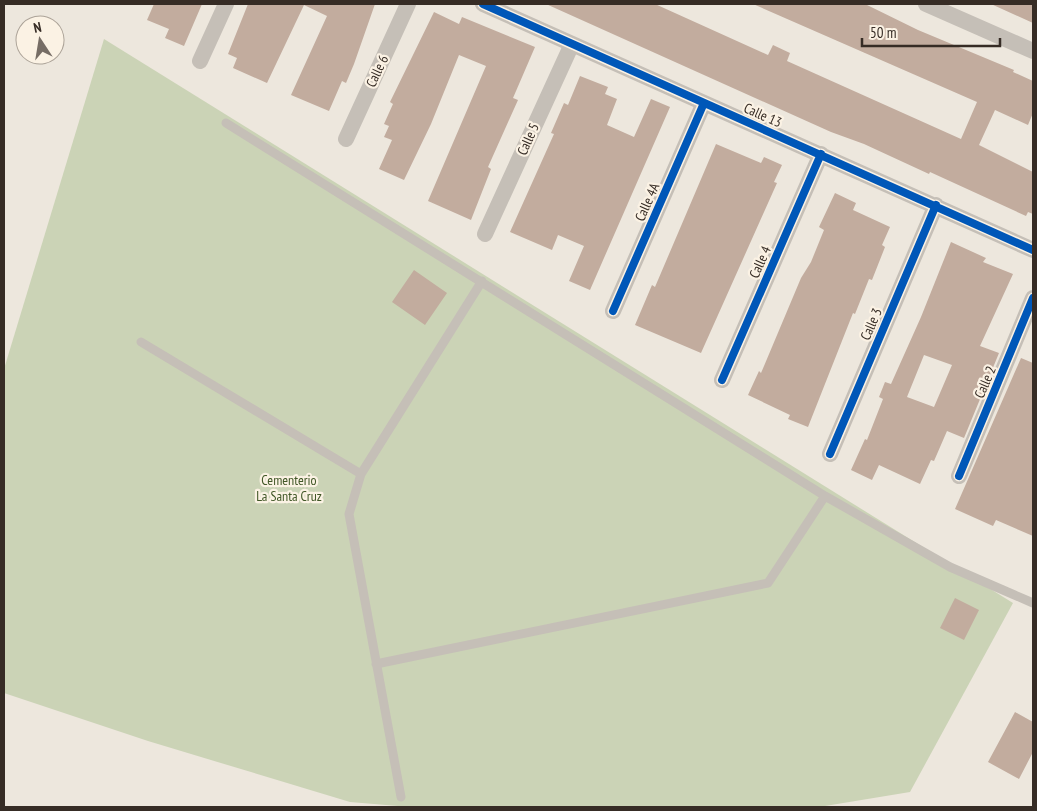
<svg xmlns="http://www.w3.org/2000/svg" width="1037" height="811" font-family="'PT Sans Narrow',sans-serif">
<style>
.green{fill:#cbd3b6}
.building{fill:#c2ac9e;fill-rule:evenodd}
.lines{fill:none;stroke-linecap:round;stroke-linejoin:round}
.service{stroke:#c5bfb7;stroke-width:9}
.minor{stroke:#c5bfb7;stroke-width:16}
.cycleway-casing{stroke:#fbf2e4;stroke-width:11}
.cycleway{stroke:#0057b8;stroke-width:8}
.labels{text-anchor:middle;stroke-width:4.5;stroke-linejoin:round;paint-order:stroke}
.street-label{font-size:14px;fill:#362c25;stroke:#fbf2e4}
.park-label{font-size:14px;fill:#415727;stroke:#fbf2e4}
</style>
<rect width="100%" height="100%" fill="#ede7dd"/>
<path class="green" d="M 104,39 L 1013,603 L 910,792 L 819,807 L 410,807 L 350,802 L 148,741 L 4,693 L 4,369 Z"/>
<path class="building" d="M 154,4 L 202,4 L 184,46 L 165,38 L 169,29 L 147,20 Z
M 248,4 L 375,4 L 354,64 L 346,83 L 342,81 L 329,111 L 291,95 L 327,16 L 304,5 L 267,83 L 233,68 L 237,58 L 228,54 Z
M 546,4 L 655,4 L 768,55 L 773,45 L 790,53 L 787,61 L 961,139 L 977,102 L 753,4 L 865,4 L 918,30 L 1014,70 L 1013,72 L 1033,81 L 1033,113 L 1028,125 L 995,110 L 979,145 L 1033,172 L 1033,214 L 1028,212 L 1026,216 L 930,172 L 929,174 L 864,144 L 831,132 Z
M 991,4 L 1033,4 L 1033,23 Z
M 434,12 L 459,24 L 462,17 L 535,47 L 513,98 L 518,100 L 488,167 L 491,169 L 471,220 L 428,201 L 486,66 L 459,55 L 431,124 L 404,180 L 379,169 L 392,140 L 384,137 L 389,126 L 384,124 L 393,104 L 390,102 Z
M 580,76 L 608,87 L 605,94 L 617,99 L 607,125 L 634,137 L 651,99 L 670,107 L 590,290 L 569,281 L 584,246 L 558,235 L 552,250 L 510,232 L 554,134 L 551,133 L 564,103 L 568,105 Z
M 716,144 L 761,163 L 764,157 L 782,165 L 774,182 L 777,183 L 701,353 L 635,325 L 652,285 L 655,287 Z
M 835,193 L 856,203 L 853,210 L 890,227 L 882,245 L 885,247 L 872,280 L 869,279 L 855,314 L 853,313 L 808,427 L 788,419 L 790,415 L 748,395 L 759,371 L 761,373 L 801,278 L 811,262 L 824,230 L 819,227 Z
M 951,242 L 986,258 L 983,262 L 1013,274 L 980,346 L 999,353 L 964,438 L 947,431 L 934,461 L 931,460 L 920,484 L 879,465 L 872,480 L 851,470 L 865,439 L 867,440 L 883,399 L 879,397 L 885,382 L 891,384 L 921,317 ZM 924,355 L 952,365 L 934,407 L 907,397 Z
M 414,270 L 447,293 L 425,325 L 392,302 Z
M 1021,358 L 1033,363 L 1033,536 L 996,520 L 993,526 L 955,509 Z
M 955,598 L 979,610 L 964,640 L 940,628 Z
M 1015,712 L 1033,722 L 1033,752 L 1019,779 L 988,762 Z"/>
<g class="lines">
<path class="service" d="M 226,123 L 825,496 L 950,567 L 1033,603
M 141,342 L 361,474
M 376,664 L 768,583 L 825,496
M 401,797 L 349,514 L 361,474 L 482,281"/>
<path class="minor" d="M 483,4 L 1033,250
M 926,4 L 1033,51
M 200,61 L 226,4
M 346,139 L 408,4
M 485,234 L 572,44
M 613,311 L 704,103
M 722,380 L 821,154
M 830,454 L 936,205
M 959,476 L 1033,298"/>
<g class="cycleway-casing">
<path id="cycleway" d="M 483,4 L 1033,250
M 613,311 L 704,103
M 722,380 L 821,154
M 830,454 L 936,205
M 959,476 L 1033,298"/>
</g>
<use href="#cycleway" class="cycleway"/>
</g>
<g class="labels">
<g class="street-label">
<text transform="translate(377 71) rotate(-65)" y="5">Calle 6</text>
<text transform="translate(763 115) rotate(24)" y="5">Calle 13</text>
<text transform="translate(528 139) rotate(-66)" y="5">Calle 5</text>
<text transform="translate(647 202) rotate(-66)" y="5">Calle 4A</text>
<text transform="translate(760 262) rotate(-66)" y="5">Calle 4</text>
<text transform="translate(871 324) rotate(-67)" y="5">Calle 3</text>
<text transform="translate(985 382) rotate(-67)" y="5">Calle 2</text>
</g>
<g class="park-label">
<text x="289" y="485">Cementerio<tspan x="289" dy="16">La Santa Cruz</tspan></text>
</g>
</g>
<rect width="1037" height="811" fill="none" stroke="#362c25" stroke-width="10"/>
<g transform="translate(40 40) rotate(348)"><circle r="24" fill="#fbf2e4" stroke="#aca398"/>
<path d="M0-4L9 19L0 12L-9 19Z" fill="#766d65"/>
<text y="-8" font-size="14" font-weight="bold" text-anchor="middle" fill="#362c25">N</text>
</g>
<path d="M862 38v8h138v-8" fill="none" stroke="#362c25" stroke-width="2.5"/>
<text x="870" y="38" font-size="15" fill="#362c25" stroke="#fbf2e4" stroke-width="4" paint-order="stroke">50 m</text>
</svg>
